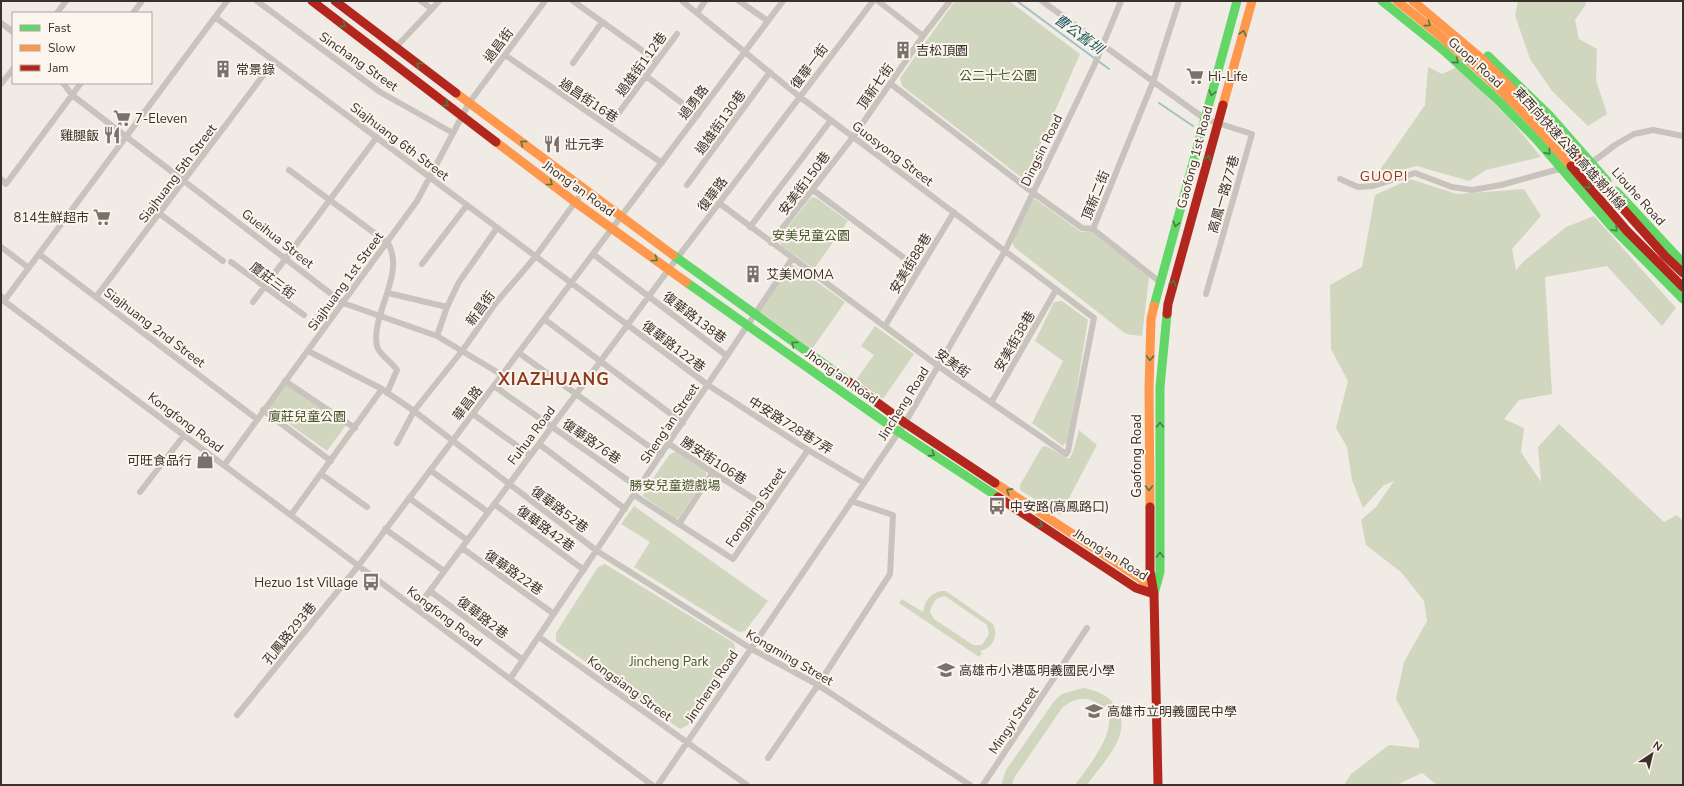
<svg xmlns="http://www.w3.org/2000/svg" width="1684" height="786" font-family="'Nunito Sans','Noto Sans TC',sans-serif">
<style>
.green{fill:#d1d6bf;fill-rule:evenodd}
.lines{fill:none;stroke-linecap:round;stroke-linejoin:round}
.stream{stroke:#a1c2c1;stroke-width:2}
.street{stroke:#c9c3be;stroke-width:6}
.fast{stroke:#63d668;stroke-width:9}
.slow{stroke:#ff974d;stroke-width:9}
.jam{stroke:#b3261e;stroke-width:9}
.slow-bridge{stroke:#ff974d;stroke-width:9}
.jam-bridge{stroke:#b3261e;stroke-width:9}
.oneway{stroke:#4d7b46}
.labels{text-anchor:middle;stroke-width:4;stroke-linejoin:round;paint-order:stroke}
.street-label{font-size:13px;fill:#3b302b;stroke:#fbf5ee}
.poi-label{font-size:13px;fill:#3b302b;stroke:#fbf5ee;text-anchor:start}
.park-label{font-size:13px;fill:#4a5a2e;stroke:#fbf5ee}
.water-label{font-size:14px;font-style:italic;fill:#1f5a5e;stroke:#fbf5ee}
.neighbourhood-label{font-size:14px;letter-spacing:1px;fill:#8c3b22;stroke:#fbf5ee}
.district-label{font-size:17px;font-weight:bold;letter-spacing:1px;fill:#8c3b22;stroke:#fbf5ee}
</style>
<rect width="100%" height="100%" fill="#f0ebe5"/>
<path class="green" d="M 955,1 L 1009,1 L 1080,54 L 1027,175 L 1021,177 L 902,86 L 900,78 Z
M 1518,1 L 1585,1 L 1586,4 L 1575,20 L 1579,39 L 1597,49 L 1596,80 L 1607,114 L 1588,126 L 1552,91 L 1530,59 L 1515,15 Z
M 1428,67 L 1442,74 L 1457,67 L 1511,120 L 1541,157 L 1486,170 L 1469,181 L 1417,166 L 1375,177 L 1425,105 Z
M 1410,179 L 1457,194 L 1524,189 L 1541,216 L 1512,249 L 1516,270 L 1524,261 L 1566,227 L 1594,216 L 1676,308 L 1662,326 L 1607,266 L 1545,277 L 1552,394 L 1519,400 L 1504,419 L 1524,428 L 1521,452 L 1541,482 L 1538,447 L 1559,424 L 1664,522 L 1677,515 L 1683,521 L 1683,785 L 1437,785 L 1422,773 L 1396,785 L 1344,785 L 1351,774 L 1389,745 L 1419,748 L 1419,741 L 1396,699 L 1404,662 L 1427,621 L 1424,601 L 1401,572 L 1366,545 L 1361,520 L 1376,507 L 1394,481 L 1384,485 L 1363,508 L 1352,480 L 1347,447 L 1336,428 L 1348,381 L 1331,349 L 1330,285 L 1362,267 L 1375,195 Z
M 813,197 L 818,199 L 848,221 L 814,269 L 782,246 L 779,241 L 779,238 L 810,199 Z
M 1035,199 L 1081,232 L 1093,232 L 1149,277 L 1142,336 L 1126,334 L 1014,247 L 1012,240 L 1029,201 Z
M 793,265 L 845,302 L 812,349 L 760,312 L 760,307 L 789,266 Z
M 1062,301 L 1088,320 L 1068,441 L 1063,446 L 1032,423 L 1063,361 L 1035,341 L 1054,302 Z
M 875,326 L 914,354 L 883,399 L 856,380 L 874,355 L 861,346 Z
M 287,382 L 347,424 L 327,451 L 267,408 Z
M 1079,430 L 1097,445 L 1060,515 L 1020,490 L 1020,485 L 1042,447 L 1046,446 L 1069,459 L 1073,452 Z
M 676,452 L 706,471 L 706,477 L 679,518 L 676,519 L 643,496 L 644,491 L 670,454 Z
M 634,506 L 768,601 L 745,631 L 739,632 L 634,567 L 650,542 L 621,524 Z
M 605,564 L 734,643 L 736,653 L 688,725 L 680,729 L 556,641 L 556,633 L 598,567 Z
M 941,591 L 946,591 L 993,624 C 999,635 993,648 980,651 L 982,653 L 979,657 L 899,603 L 902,599 L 923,612 C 925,601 929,594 941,591 ZM 945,596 L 987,625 L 989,634 L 982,645 L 973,645 L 934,619 L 930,612 C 932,603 935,598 945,596 Z
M 1083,688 C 1111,692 1131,713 1117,742 C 1110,757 1097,771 1087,785 L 1075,785 C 1088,766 1133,715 1093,701 C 1081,696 1072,700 1062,708 L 1014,778 L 1012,785 L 1001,785 L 1006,770 L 1055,700 L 1062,694 Z"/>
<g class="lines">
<path class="stream" d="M 1017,1 L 1109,69
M 1159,103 L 1193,126"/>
<path class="street" d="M 257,1 L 380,92 L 453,133
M 573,1 L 657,61
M 682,1 L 800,97 L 1094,318 L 1068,451 L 1066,454 L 938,366 L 719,203
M 739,1 L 768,21
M 1042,1 L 1205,119 L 1252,134 L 1206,294
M 432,9 L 439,1
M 57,13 L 66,1
M 133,13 L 142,1
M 697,13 L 705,1
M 215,17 L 708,385 L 808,450 L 864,483
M 1,23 L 13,32
M 923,36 L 950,1
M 396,47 L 432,9 L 421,1
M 505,55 L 662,163
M 573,63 L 602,22
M 646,76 L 698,115
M 63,83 L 72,95 L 343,303 L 437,336 L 502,375
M 1,84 L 13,69
M 891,84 L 1032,192 L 1082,228 L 1093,229 L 1153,82 L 1179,1
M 609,126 L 677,34
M 1590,164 L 1615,145 L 1634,134 L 1653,130 L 1683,136
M 289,170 L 388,243 C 406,274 370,316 377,346 C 379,355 392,362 397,370 L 387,393
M 1,179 L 6,184 L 81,83
M 1340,179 L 1358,187 L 1373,186 L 1415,173 L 1452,187 L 1472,190 L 1501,185 L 1563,168
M 687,185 L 770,72
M 813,190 L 919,269
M 160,214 L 223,261
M 750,227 L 831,120
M 1093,229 L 1160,282
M 771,243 L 853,137 L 923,36 L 878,1
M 1,247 L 29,268
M 39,254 L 257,419
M 593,254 L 727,356
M 231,262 L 304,315
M 422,264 L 467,205
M 388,293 L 447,307
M 1,296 L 4,301 L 652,785
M 96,297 L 274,61
M 4,301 L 227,1
M 253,302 L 377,137
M 544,319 L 683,423
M 885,326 L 954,212
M 437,336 L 447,307 L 459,282 L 497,228
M 308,351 L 382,389 L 414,411 L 597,551 L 750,648 L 818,685 L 970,785
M 519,353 L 661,455
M 285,381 L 355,428
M 494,386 L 639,488
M 991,403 L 1056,290
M 263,410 L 331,461
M 473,414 L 530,455
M 397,443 L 414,411 L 462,351 L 495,304 L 536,256 L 584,190
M 539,444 L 625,509
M 669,444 L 768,508
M 225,464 L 417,201 L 469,103 L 545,1
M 430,470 L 488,512
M 321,474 L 367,507
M 140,492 L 185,434
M 634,495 L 733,559 L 808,450
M 409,498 L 467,540
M 494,504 L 584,570
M 291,515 L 382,389
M 679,524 L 713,472
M 385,529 L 444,571
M 462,548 L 554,614
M 430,591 L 523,660
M 417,608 L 678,257 L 873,1
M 539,637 L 747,785
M 510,679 L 792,259
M 237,715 L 359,565 L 783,1
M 768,758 L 818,685 L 890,574 L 893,515 L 851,501
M 658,785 L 905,423 L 1005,251 L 1094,66 L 1121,1
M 983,785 L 1087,628"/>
<path class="fast" d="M 1382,1 L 1443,50 L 1501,103 L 1537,140 L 1611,226 L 1683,299
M 1488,56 L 1550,116 L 1607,181
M 1616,191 L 1683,263
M 673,255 L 849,382
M 686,282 L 899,432 L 998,497
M 1154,306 L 1237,1
M 1155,590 L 1160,572 L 1160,387 L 1167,314"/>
<path class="slow" d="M 456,93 L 673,255
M 1223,105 L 1252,1
M 496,142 L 575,202 L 686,282
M 995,483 L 1141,579 L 1154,594
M 1150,507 L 1149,388 L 1151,319 L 1154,306"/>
<path class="jam" d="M 312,1 L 496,142
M 335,1 L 456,93
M 1167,314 L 1168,304 L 1223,105
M 849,382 L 905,423 L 995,483
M 998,497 L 1136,588 L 1154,594
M 1150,507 L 1150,571 L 1154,594 L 1158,785"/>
<path class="slow-bridge" d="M 1397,1 C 1460,50 1520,104 1571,166
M 1413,1 L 1482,59 L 1564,142"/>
<path class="jam-bridge" d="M 1564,142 L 1665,256 L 1683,273
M 1571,166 L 1627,231 L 1683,287"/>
</g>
<defs><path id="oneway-chevron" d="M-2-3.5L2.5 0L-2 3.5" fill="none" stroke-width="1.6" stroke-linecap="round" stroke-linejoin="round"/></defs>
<g class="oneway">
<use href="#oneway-chevron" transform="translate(1428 24) rotate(37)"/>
<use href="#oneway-chevron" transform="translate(343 25) rotate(37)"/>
<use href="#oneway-chevron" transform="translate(1243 33) rotate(-74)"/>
<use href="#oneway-chevron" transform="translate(1456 61) rotate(41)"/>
<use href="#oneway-chevron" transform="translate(419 65) rotate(-143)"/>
<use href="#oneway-chevron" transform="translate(1212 93) rotate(105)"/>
<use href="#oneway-chevron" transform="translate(446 104) rotate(37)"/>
<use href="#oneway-chevron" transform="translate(523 143) rotate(-143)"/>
<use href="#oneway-chevron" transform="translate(1548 152) rotate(49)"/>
<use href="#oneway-chevron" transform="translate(1208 158) rotate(-75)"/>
<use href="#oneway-chevron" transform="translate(550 183) rotate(38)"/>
<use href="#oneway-chevron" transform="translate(1588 186) rotate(50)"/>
<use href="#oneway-chevron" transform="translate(1176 224) rotate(105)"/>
<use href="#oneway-chevron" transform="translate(1615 229) rotate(47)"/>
<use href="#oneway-chevron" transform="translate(655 259) rotate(36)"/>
<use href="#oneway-chevron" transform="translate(1173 283) rotate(-75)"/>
<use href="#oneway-chevron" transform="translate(794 344) rotate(-144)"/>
<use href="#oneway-chevron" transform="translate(1150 358) rotate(92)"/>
<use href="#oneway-chevron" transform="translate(1160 425) rotate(-90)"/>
<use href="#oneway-chevron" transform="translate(932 454) rotate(33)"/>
<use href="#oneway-chevron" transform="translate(1149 488) rotate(90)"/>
<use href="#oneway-chevron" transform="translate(1009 491) rotate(-147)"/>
<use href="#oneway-chevron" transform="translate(1040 525) rotate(33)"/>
<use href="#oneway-chevron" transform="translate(1160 555) rotate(-90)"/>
</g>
<defs>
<g id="building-bare" transform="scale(1.38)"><path d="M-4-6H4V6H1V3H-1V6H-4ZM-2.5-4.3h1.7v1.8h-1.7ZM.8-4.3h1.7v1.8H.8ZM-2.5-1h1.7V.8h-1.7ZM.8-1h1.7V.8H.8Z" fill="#7a716c" stroke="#fbf5ee" stroke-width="2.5" paint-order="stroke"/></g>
<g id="supermarket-bare" transform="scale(1.38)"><path d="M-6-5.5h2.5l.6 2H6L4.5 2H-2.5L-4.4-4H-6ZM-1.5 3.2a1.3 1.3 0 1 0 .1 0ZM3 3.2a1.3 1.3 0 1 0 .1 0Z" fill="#7a716c" stroke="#fbf5ee" stroke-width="2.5" paint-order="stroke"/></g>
<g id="restaurant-bare" transform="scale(1.38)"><path d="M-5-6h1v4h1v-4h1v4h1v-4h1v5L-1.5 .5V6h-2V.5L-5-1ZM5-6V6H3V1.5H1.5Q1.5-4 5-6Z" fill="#7a716c" stroke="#fbf5ee" stroke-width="2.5" paint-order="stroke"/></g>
<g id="shop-bare" transform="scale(1.38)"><path d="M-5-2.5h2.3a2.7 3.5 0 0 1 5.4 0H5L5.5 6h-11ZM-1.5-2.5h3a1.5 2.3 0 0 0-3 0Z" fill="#7a716c" stroke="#fbf5ee" stroke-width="2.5" paint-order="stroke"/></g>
<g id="bus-bare" transform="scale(1.38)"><path d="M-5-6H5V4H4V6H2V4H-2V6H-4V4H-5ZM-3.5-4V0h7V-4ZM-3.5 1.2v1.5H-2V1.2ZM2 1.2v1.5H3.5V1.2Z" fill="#7a716c" stroke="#fbf5ee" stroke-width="2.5" paint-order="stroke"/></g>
<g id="school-bare" transform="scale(1.38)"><path d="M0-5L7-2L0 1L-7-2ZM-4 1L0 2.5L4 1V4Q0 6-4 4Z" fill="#7a716c" stroke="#fbf5ee" stroke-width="2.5" paint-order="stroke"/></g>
</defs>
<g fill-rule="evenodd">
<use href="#building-bare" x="903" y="50"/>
<use href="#building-bare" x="223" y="69"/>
<use href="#supermarket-bare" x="1195" y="76"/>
<use href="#supermarket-bare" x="122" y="118"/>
<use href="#restaurant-bare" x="112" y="135"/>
<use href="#restaurant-bare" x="552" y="144"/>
<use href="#supermarket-bare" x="102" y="217"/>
<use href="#building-bare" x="753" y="274"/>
<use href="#shop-bare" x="205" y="460"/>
<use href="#bus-bare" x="997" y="506"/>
<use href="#bus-bare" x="371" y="582"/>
<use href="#school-bare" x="946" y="670"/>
<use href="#school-bare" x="1094" y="711"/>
</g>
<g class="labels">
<g class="street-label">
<text transform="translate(498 45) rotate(-53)" y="5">過昌街</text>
<text transform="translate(359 61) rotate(35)" y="5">Sinchang Street</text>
<text transform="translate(1476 62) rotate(42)" y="5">Guopi Road</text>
<text transform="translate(641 64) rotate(-54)" y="5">過雄街112巷</text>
<text transform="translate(809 66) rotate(-53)" y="5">復華一街</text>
<text transform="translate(875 86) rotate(-55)" y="5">頂新七街</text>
<text transform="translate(589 100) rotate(34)" y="5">過昌街16巷</text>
<text transform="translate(693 102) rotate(-53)" y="5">過勇路</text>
<text transform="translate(720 122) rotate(-54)" y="5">過雄街130巷</text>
<text transform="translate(400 141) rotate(37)" y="5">Siajhuang 6th Street</text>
<text transform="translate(1570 148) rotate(48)" y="5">東西向快速公路 高雄潮州線</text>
<text transform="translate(1041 150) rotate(-64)" y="5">Dingsin Road</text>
<text transform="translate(893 153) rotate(37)" y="5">Guosyong Street</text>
<text transform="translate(1194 157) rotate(-75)" y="5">Gaofong 1st Road</text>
<text transform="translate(177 173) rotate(-53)" y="5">Siajhuang 5th Street</text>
<text transform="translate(804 183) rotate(-53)" y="5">安美街150巷</text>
<text transform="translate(579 188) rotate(36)" y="5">Jhong'an Road</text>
<text transform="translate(712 194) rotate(-53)" y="5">復華路</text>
<text transform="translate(1223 194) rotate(-74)" y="5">高鳳一路77巷</text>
<text transform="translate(1095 195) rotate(-68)" y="5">頂新二街</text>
<text transform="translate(1639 196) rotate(48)" y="5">Liouhe Road</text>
<text transform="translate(278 238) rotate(38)" y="5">Gueihua Street</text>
<text transform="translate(910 263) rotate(-59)" y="5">安美街88巷</text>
<text transform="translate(273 280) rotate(36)" y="5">廈莊三街</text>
<text transform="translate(345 281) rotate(-54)" y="5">Siajhuang 1st Street</text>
<text transform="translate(480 308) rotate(-54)" y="5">新昌街</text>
<text transform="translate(695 317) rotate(37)" y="5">復華路138巷</text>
<text transform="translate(155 327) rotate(37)" y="5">Siajhuang 2nd Street</text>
<text transform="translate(1014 341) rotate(-60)" y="5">安美街38巷</text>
<text transform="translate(674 346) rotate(37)" y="5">復華路122巷</text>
<text transform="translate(953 363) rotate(36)" y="5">安美街</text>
<text transform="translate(842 376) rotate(35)" y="5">Jhong'an Road</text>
<text transform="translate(467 403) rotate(-53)" y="5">華昌路</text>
<text transform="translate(903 403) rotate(-58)" y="5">Jincheng Road</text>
<text transform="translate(186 422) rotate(37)" y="5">Kongfong Road</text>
<text transform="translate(669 423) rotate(-56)" y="5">Sheng'an Street</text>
<text transform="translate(791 425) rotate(32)" y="5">中安路728巷7弄</text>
<text transform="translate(531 435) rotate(-53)" y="5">Fuhua Road</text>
<text transform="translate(592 441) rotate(35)" y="5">復華路76巷</text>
<text transform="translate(1136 456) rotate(-90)" y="5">Gaofong Road</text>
<text transform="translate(714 460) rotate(33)" y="5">勝安街106巷</text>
<text transform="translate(755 507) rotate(-55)" y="5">Fongping Street</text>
<text transform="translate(560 509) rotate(37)" y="5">復華路52巷</text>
<text transform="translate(546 528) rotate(36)" y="5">復華路42巷</text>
<text transform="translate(1111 554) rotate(32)" y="5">Jhong'an Road</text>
<text transform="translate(514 572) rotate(35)" y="5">復華路22巷</text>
<text transform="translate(445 616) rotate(37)" y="5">Kongfong Road</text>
<text transform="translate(483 617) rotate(37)" y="5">復華路2巷</text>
<text transform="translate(289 633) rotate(-51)" y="5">孔鳳路293巷</text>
<text transform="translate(790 657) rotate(30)" y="5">Kongming Street</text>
<text transform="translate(711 686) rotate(-56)" y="5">Jincheng Road</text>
<text transform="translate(630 688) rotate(36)" y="5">Kongsiang Street</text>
<text transform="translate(1013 720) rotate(-56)" y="5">Mingyi Street</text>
</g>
<g class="poi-label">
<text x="916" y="55">吉松頂園</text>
<text x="236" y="74">常景錄</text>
<text x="1208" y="81">Hi-Life</text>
<text x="135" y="123">7-Eleven</text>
<text x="99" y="140" text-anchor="end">雞腿飯</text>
<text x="565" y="149">壯元李</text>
<text x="89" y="222" text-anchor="end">814生鮮超市</text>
<text x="766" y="279">艾美MOMA</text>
<text x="192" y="465" text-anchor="end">可旺食品行</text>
<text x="1010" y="511">中安路(高鳳路口)</text>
<text x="358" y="587" text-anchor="end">Hezuo 1st Village</text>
<text x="959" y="675">高雄市小港區明義國民小學</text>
<text x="1107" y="716">高雄市立明義國民中學</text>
</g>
<g class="park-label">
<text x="998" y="80">公二十七公園</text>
<text x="811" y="240">安美兒童公園</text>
<text x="307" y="421">廈莊兒童公園</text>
<text x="675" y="490">勝安兒童遊戲場</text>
<text x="669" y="666">Jincheng Park</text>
</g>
<g class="water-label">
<text transform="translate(1079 34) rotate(36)" y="5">曹公舊圳</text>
</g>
<g class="neighbourhood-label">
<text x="1384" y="181">GUOPI</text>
</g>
<g class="district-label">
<text x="554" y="385">XIAZHUANG</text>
</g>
</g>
<rect width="1684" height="786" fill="none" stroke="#3b302b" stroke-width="4"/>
<rect x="12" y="12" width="140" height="72" fill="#fbf5ee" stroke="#aea6a0"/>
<rect x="20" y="25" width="20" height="6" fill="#63d668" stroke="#aea6a0"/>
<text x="48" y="32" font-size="12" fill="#3b302b">Fast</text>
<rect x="20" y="45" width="20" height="6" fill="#ff974d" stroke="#aea6a0"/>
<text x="48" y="52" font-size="12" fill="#3b302b">Slow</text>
<rect x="20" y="65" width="20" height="6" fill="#b3261e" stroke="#aea6a0"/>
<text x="48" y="72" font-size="12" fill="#3b302b">Jam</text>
<g transform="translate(1652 754) rotate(35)" stroke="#fbf5ee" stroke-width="3" paint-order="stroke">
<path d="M0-3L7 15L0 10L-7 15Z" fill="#3b302b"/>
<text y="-6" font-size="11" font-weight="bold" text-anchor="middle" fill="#3b302b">N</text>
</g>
</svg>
